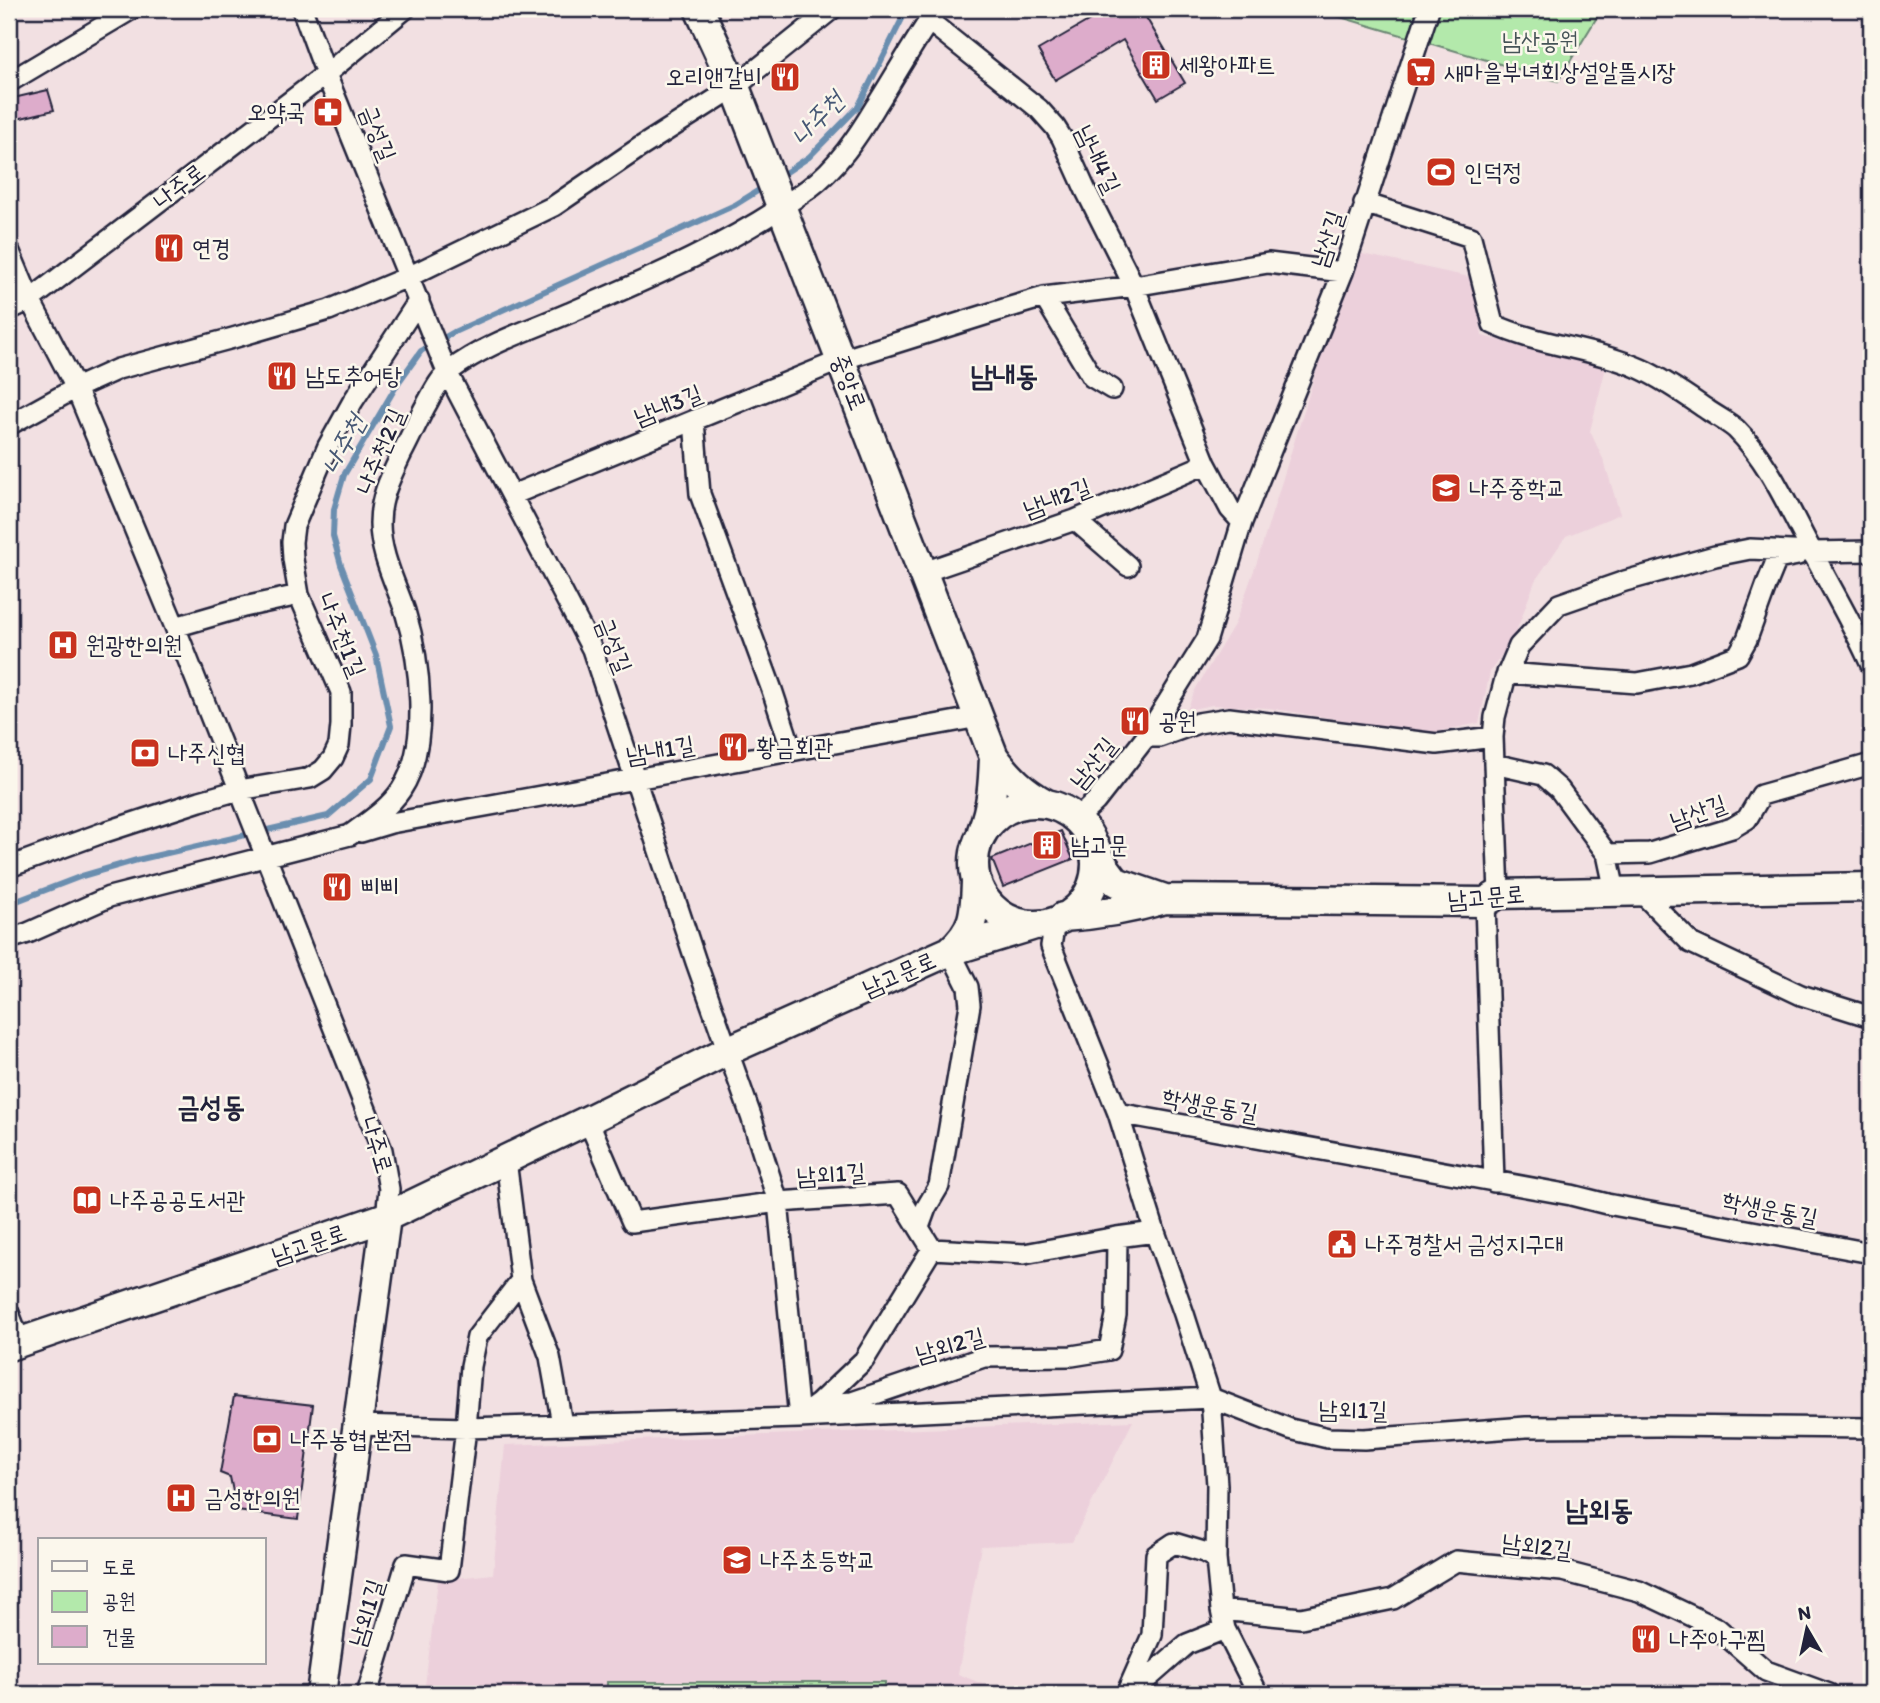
<svg xmlns="http://www.w3.org/2000/svg" width="1880" height="1703" font-family="Itim,'Poor Story',sans-serif">
<style>
.built{fill:#ecd0db}
.green{fill:#b3e9ab;stroke:#6a8673;stroke-width:2}
.lines{fill:none;stroke-linecap:round;stroke-linejoin:round}
.stream{stroke:#6b8eaf;stroke-width:6}
.building{fill:#ddaccb;stroke:#22223b;stroke-width:2}
.street-casing{stroke:#22223b;stroke-width:24}
.secondary-casing{stroke:#22223b;stroke-width:33}
.street{stroke:#fbf7ec;stroke-width:19}
.secondary{stroke:#fbf7ec;stroke-width:28}
.labels{text-anchor:middle;stroke-width:5;stroke-linejoin:round;paint-order:stroke}
.park-label{font-size:24px;fill:#465457;stroke:#fbf7ec}
.poi-label{font-size:24px;fill:#22223b;stroke:#fbf7ec;text-anchor:start}
.street-label{font-size:24px;fill:#22223b;stroke:#fbf7ec}
.water-label{font-size:26px;font-style:italic;fill:#475875;stroke:#fbf7ec}
.quarter-label{font-size:28px;font-weight:bold;fill:#22223b;stroke:#fbf7ec}
</style>
<rect width="100%" height="100%" fill="#f2e0e2"/>
<filter id="ink" filterUnits="userSpaceOnUse"><feTurbulence type="fractalNoise" baseFrequency=".0143" numOctaves="2"/><feDisplacementMap in="SourceGraphic" scale="14" xChannelSelector="R" yChannelSelector="G"/><feConvolveMatrix kernelMatrix="1 2 1 2 8 2 1 2 1" color-interpolation-filters="sRGB"/></filter>
<g filter="url(#ink)">
<path class="built" d="M 1353,252 L 1474,278 L 1482,336 L 1606,367 L 1590,431 L 1604,461 L 1620,514 L 1566,536 L 1535,581 L 1515,635 L 1490,672 L 1479,723 L 1427,734 L 1269,708 L 1212,705 L 1187,710 L 1195,690 L 1235,623 L 1257,562 Z
M 1133,1421 L 1072,1542 L 981,1546 L 958,1674 L 995,1689 L 996,1694 L 424,1694 L 438,1580 L 493,1574 L 505,1445 Z"/>
<path class="green" d="M 1313,9 L 1602,9 L 1558,81 Z
M 607,1682 L 885,1682 L 885,1694 L 607,1694 Z"/>
<g class="lines">
<path class="stream" d="M 779,177 L 809,157 L 858,107 L 907,9
M 9,904 L 82,876 L 137,860 L 328,816 L 371,779 L 391,726 L 376,655 L 341,565 L 333,536 L 334,509 L 344,475 L 398,383 L 421,351 L 454,332 L 735,205 L 767,185"/>
</g>
<path class="building" d="M 1109,9 L 1141,9 L 1185,83 L 1158,99 L 1123,40 L 1055,80 L 1038,50 Z
M 48,90 L 54,110 L 9,121 L 9,99 Z
M 1061,831 L 1073,859 L 1003,887 L 992,859 Z
M 234,1396 L 313,1405 L 298,1519 L 237,1511 L 230,1477 L 220,1473 Z"/>
<g class="lines">
<g class="street-casing">
<path id="street" d="M 302,9 L 326,74 L 447,372 L 592,649 L 696,962 L 751,1116 L 778,1202 L 799,1418 L 818,1404 L 864,1360 L 932,1249
M 929,21 L 1039,109 L 1055,127 L 1062,138 L 1086,191 L 1134,286 L 1206,464 L 1230,509 L 1242,522
M 9,82 L 132,9
M 1364,203 L 1471,237 L 1493,324 C 1540,346 1594,348 1641,369 C 1665,380 1687,396 1709,411 C 1718,417 1728,422 1736,429 C 1769,462 1787,505 1809,546 C 1830,586 1853,624 1871,665
M 9,250 L 30,300 L 76,388 L 175,627 L 382,1150 L 389,1189 L 386,1217
M 1044,297 L 1092,377 L 1112,389
M 9,310 L 30,300 L 326,74 L 405,9
M 694,421 L 700,494 L 772,690 L 792,751
M 9,425 L 76,388 L 118,369 L 233,338 L 329,310 L 410,276 L 554,206 L 639,148 L 735,87 L 832,9
M 512,495 L 841,360 L 1007,308 L 1044,297 L 1134,286 L 1268,263 L 1343,272
M 1075,520 L 1128,566
M 924,572 L 1075,520 L 1206,464
M 175,627 L 244,607 L 299,595
M 1507,673 L 1637,683 L 1691,673 L 1738,655 L 1747,639 L 1768,581 L 1777,559 L 1798,555
M 1146,737 L 1159,737 L 1198,723 L 1229,718 L 1437,744 L 1493,737
M 1494,764 L 1543,775 L 1559,789 L 1607,854 L 1615,891
M 1077,819 L 1096,801 L 1146,737 L 1207,639 L 1242,522 L 1343,272 L 1429,9
M 361,832 L 391,823 L 441,814 L 979,717
M 1607,854 L 1650,853 L 1732,828 L 1747,819 L 1761,795 L 1871,764
M 9,867 L 102,833 L 200,801 L 239,790 L 310,778 L 323,770 L 333,758 L 339,745 L 341,725 L 341,692 L 299,595 L 293,559 L 292,542 L 294,526 L 328,446 L 353,401 L 419,300
M 1640,891 L 1691,943 L 1801,995 L 1871,1017
M 1499,894 L 1493,737 L 1495,717 L 1505,679 L 1519,646 L 1559,604 L 1625,581 L 1715,556 L 1750,549 L 1812,552 L 1871,551
M 1485,902 L 1494,1182
M 1055,922 L 1051,946 L 1118,1113 L 1571,1195 L 1607,1204 L 1871,1253
M 9,939 L 28,933 L 109,897 L 350,835 C 369,821 388,809 401,790 C 431,745 420,659 405,611 C 395,582 380,554 380,523 C 380,497 391,476 402,453 C 410,438 417,422 425,407 C 432,395 439,378 451,370 C 485,344 530,330 569,313 C 651,278 736,242 808,189 C 837,168 858,136 876,106 C 897,73 915,40 937,9
M 1118,1113 L 1155,1232 L 1184,1314 L 1211,1398 L 1217,1485 L 1216,1559 L 1221,1610 L 1225,1629 L 1258,1694
M 588,1120 L 632,1222 L 778,1202 L 898,1194 L 932,1249
M 506,1160 L 521,1280 L 550,1357 L 562,1424
M 919,1227 L 926,1208 L 939,1186 L 970,1005 L 968,987 L 950,951
M 932,1249 L 1024,1254 L 1117,1237 L 1155,1232
M 9,1313 L 20,1342
M 826,1404 L 852,1402 L 984,1357 L 1072,1356 L 1109,1350 L 1116,1315 L 1117,1237
M 357,1425 L 466,1428 L 799,1418 L 1211,1398 L 1290,1429 L 1328,1438 L 1364,1439 L 1526,1427 L 1658,1426 L 1871,1428
M 1221,1610 L 1301,1618 L 1393,1599 L 1456,1561 L 1562,1571 L 1639,1591 L 1717,1628 L 1766,1671 L 1829,1694
M 367,1694 L 406,1564 L 449,1570 L 466,1428 L 471,1366 L 477,1337 L 521,1280
M 1126,1694 L 1152,1635 L 1156,1555 L 1174,1543 L 1204,1552 L 1216,1559
M 1130,1694 L 1187,1644 L 1225,1629"/>
</g>
<g class="secondary-casing">
<path id="secondary" d="M 699,9 L 735,87 L 994,757
M974 864a61 61 0 1 1 122 0a61 61 0 1 1-122 0Z
M 982,831 C 992,806 993,783 994,757 C 1009,777 1023,791 1045,803
M 976,881 C 975,913 975,929 950,951 L 1035,925
M 1165,899 L 1485,902 L 1499,894 L 1871,887
M 1063,917 C 1098,915 1131,909 1165,899 L 1116,882 L 1104,866 L 1095,847
M 9,1346 L 386,1217 L 588,1120 L 727,1051 L 950,951
M 321,1694 L 386,1217"/>
</g>
<use href="#street" class="street"/>
<use href="#secondary" class="secondary"/>
</g>
</g>
<defs>
<g id="building-square" transform="scale(1.575)"><rect x="-9" y="-9" width="18" height="18" rx="4" fill="#c8321e" stroke="#fbf7ec"/><path d="M-4-6H4V6H1V3H-1V6H-4ZM-2.5-4.3h1.7v1.8h-1.7ZM.8-4.3h1.7v1.8H.8ZM-2.5-1h1.7V.8h-1.7ZM.8-1h1.7V.8H.8Z" fill="#fff"/></g>
<g id="supermarket-square" transform="scale(1.575)"><rect x="-9" y="-9" width="18" height="18" rx="4" fill="#c8321e" stroke="#fbf7ec"/><path d="M-6-5.5h2.5l.6 2H6L4.5 2H-2.5L-4.4-4H-6ZM-1.5 3.2a1.3 1.3 0 1 0 .1 0ZM3 3.2a1.3 1.3 0 1 0 .1 0Z" fill="#fff"/></g>
<g id="restaurant-square" transform="scale(1.575)"><rect x="-9" y="-9" width="18" height="18" rx="4" fill="#c8321e" stroke="#fbf7ec"/><path d="M-5-6h1v4h1v-4h1v4h1v-4h1v5L-1.5 .5V6h-2V.5L-5-1ZM5-6V6H3V1.5H1.5Q1.5-4 5-6Z" fill="#fff"/></g>
<g id="pharmacy-square" transform="scale(1.575)"><rect x="-9" y="-9" width="18" height="18" rx="4" fill="#c8321e" stroke="#fbf7ec"/><path d="M-2-6h4v4h4v4h-4v4h-4v-4h-4v-4h4Z" fill="#fff"/></g>
<g id="stadium-square" transform="scale(1.575)"><rect x="-9" y="-9" width="18" height="18" rx="4" fill="#c8321e" stroke="#fbf7ec"/><path d="M0-5a6.5 5 0 1 0 0 10a6.5 5 0 1 0 0-10ZM-3.5-1.8h7v3.6h-7Z" fill="#fff"/></g>
<g id="school-square" transform="scale(1.575)"><rect x="-9" y="-9" width="18" height="18" rx="4" fill="#c8321e" stroke="#fbf7ec"/><path d="M0-5L7-2L0 1L-7-2ZM-4 1L0 2.5L4 1V4Q0 6-4 4Z" fill="#fff"/></g>
<g id="hospital-square" transform="scale(1.575)"><rect x="-9" y="-9" width="18" height="18" rx="4" fill="#c8321e" stroke="#fbf7ec"/><path d="M-5-5h3v3.5h4V-5h3V5h-3V1.5h-4V5h-3Z" fill="#fff"/></g>
<g id="bank-square" transform="scale(1.575)"><rect x="-9" y="-9" width="18" height="18" rx="4" fill="#c8321e" stroke="#fbf7ec"/><path d="M-6-4H6V4H-6ZM0-2.3a2.3 2.3 0 1 0 0 4.6a2.3 2.3 0 1 0 0-4.6Z" fill="#fff"/></g>
<g id="library-square" transform="scale(1.575)"><rect x="-9" y="-9" width="18" height="18" rx="4" fill="#c8321e" stroke="#fbf7ec"/><path d="M-6-4Q-3-5.5-.7-3.5V5Q-3 3-6 4ZM6-4Q3-5.5 .7-3.5V5Q3 3 6 4Z" fill="#fff"/></g>
<g id="civic-square" transform="scale(1.575)"><rect x="-9" y="-9" width="18" height="18" rx="4" fill="#c8321e" stroke="#fbf7ec"/><path d="M-.6-6.5H3V-4.5H.6V-3L4-1V1h2V6H-6V1h2V-1L-.6-3ZM-1.2 2.5V6h2.4V2.5Z" fill="#fff"/></g>
</defs>
<g fill-rule="evenodd">
<use href="#building-square" x="1156" y="65"/>
<use href="#supermarket-square" x="1421" y="72"/>
<use href="#restaurant-square" x="785" y="77"/>
<use href="#pharmacy-square" x="328" y="112"/>
<use href="#stadium-square" x="1441" y="172"/>
<use href="#restaurant-square" x="169" y="248"/>
<use href="#restaurant-square" x="282" y="376"/>
<use href="#school-square" x="1446" y="488"/>
<use href="#hospital-square" x="63" y="645"/>
<use href="#restaurant-square" x="1135" y="721"/>
<use href="#restaurant-square" x="733" y="747"/>
<use href="#bank-square" x="145" y="753"/>
<use href="#building-square" x="1047" y="845"/>
<use href="#restaurant-square" x="337" y="887"/>
<use href="#library-square" x="87" y="1200"/>
<use href="#civic-square" x="1342" y="1244"/>
<use href="#bank-square" x="267" y="1439"/>
<use href="#hospital-square" x="181" y="1498"/>
<use href="#school-square" x="737" y="1560"/>
<use href="#restaurant-square" x="1646" y="1639"/>
</g>
<g class="labels">
<g class="park-label">
<text x="1540" y="49">남산공원</text>
</g>
<g class="poi-label">
<text x="1179" y="73">세왕아파트</text>
<text x="1444" y="80">새마을부녀회상설알뜰시장</text>
<text x="762" y="85" text-anchor="end">오리앤갈비</text>
<text x="305" y="120" text-anchor="end">오약국</text>
<text x="1464" y="180">인덕정</text>
<text x="192" y="256">연경</text>
<text x="305" y="384">남도추어탕</text>
<text x="1469" y="496">나주중학교</text>
<text x="86" y="653">원광한의원</text>
<text x="1158" y="729">공원</text>
<text x="756" y="755">황금회관</text>
<text x="168" y="761">나주신협</text>
<text x="1070" y="853">남고문</text>
<text x="360" y="895">삐삐</text>
<text x="110" y="1208">나주공공도서관</text>
<text x="1365" y="1252">나주경찰서 금성지구대</text>
<text x="290" y="1447">나주농협 본점</text>
<text x="204" y="1506">금성한의원</text>
<text x="760" y="1568">나주초등학교</text>
<text x="1669" y="1647">나주아구찜</text>
</g>
<g class="street-label">
<text transform="translate(378 133) rotate(68)" y="8">금성길</text>
<text transform="translate(1098 159) rotate(64)" y="8">남내4길</text>
<text transform="translate(179 186) rotate(-37)" y="8">나주로</text>
<text transform="translate(1327 239) rotate(-72)" y="8">남산길</text>
<text transform="translate(849 382) rotate(69)" y="8">중앙로</text>
<text transform="translate(668 405) rotate(-22)" y="8">남내3길</text>
<text transform="translate(380 451) rotate(-67)" y="8">나주천2길</text>
<text transform="translate(1057 498) rotate(-21)" y="8">남내2길</text>
<text transform="translate(342 635) rotate(68)" y="8">나주천1길</text>
<text transform="translate(614 645) rotate(68)" y="8">금성길</text>
<text transform="translate(660 750) rotate(-10)" y="8">남내1길</text>
<text transform="translate(1093 763) rotate(-51)" y="8">남산길</text>
<text transform="translate(1698 812) rotate(-20)" y="8">남산길</text>
<text transform="translate(1486 897) rotate(-5)" y="8">남고문로</text>
<text transform="translate(899 974) rotate(-24)" y="8">남고문로</text>
<text transform="translate(1210 1105) rotate(10)" y="8">학생운동길</text>
<text transform="translate(377 1145) rotate(73)" y="8">나주로</text>
<text transform="translate(831 1174) rotate(-4)" y="8">남외1길</text>
<text transform="translate(1770 1209) rotate(11)" y="8">학생운동길</text>
<text transform="translate(309 1244) rotate(-19)" y="8">남고문로</text>
<text transform="translate(950 1345) rotate(-16)" y="8">남외2길</text>
<text transform="translate(1353 1410) rotate(1)" y="8">남외1길</text>
<text transform="translate(1537 1546) rotate(7)" y="8">남외2길</text>
<text transform="translate(366 1613) rotate(-73)" y="8">남외1길</text>
</g>
<g class="water-label">
<text transform="translate(817 118) rotate(-46)" y="9">나주천</text>
<text transform="translate(343 444) rotate(-61)" y="9">나주천</text>
</g>
<g class="quarter-label">
<text x="1004" y="385">남내동</text>
<text x="211" y="1116">금성동</text>
<text x="1599" y="1519">남외동</text>
</g>
</g>
<rect width="1880" height="1703" fill="none" stroke="#fbf7ec" stroke-width="35"/>
<rect x="18" y="18" width="1845" height="1668" fill="none" stroke="#22223b" stroke-width="2.5" filter="url(#ink)"/>
<rect x="38" y="1538" width="228" height="126" fill="#fbf7ec" stroke="#a4a2a5" stroke-width="2"/>
<rect x="52" y="1561" width="35" height="10" fill="#fbf7ec" stroke="#a4a2a5" stroke-width="2"/>
<text x="102" y="1574" font-size="21" fill="#22223b">도로</text>
<rect x="52" y="1591" width="35" height="21" fill="#b3e9ab" stroke="#a4a2a5" stroke-width="2"/>
<text x="102" y="1608" font-size="21" fill="#22223b">공원</text>
<rect x="52" y="1626" width="35" height="21" fill="#ddaccb" stroke="#a4a2a5" stroke-width="2"/>
<text x="102" y="1644" font-size="21" fill="#22223b">건물</text>
<g transform="translate(1807 1629) rotate(351)" stroke="#fbf7ec" stroke-width="5" paint-order="stroke">
<path d="M0-5L12 26L0 18L-12 26Z" fill="#22223b"/>
<text y="-10" font-size="19" font-weight="bold" text-anchor="middle" fill="#22223b">N</text>
</g>
</svg>
